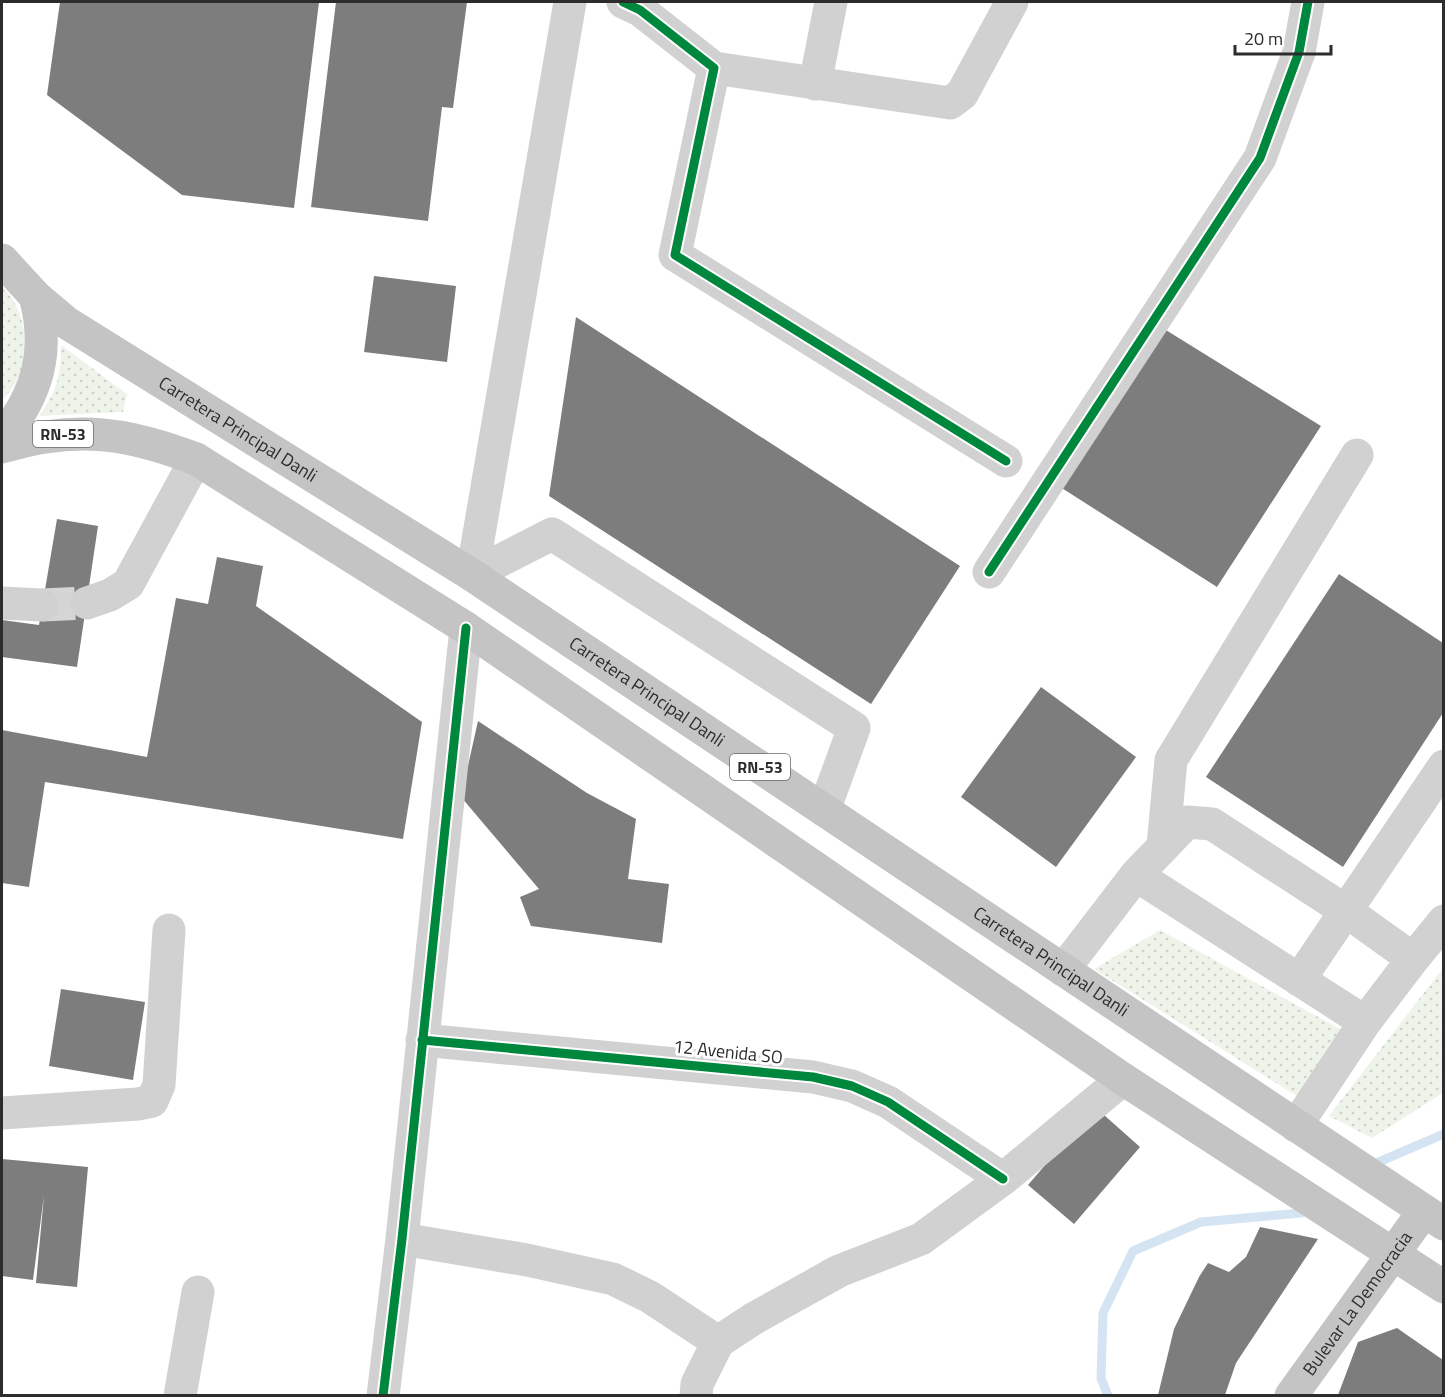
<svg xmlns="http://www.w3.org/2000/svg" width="1445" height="1397" font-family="'Titillium Web',sans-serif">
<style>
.park{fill:url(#park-dots)}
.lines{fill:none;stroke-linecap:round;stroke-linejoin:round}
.stream{stroke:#d5e4f2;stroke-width:9}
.building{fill:#7d7d7d}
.minor-tunnel{stroke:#d5d5d5;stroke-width:33;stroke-dasharray:33 16;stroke-linecap:butt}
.minor{stroke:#d1d1d1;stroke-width:33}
.major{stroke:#c4c4c4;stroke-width:33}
.cycleway-casing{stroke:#fff;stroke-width:13}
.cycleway{stroke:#00873e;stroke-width:9}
.labels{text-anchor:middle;stroke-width:6;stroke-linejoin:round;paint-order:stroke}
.shield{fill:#fff;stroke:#6b6b6b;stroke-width:1.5}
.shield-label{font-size:16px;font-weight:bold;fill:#2c2c2c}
.street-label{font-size:18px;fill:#2c2c2c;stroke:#fff}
</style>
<defs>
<pattern id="park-dots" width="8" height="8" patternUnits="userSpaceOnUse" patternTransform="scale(1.5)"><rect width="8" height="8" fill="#eef4ea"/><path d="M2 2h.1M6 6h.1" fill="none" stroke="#ccd1c9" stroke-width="1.8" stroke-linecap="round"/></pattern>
</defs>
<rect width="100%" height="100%" fill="#fff"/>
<path class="park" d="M 2,286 C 31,315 34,371 2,400 Z
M 61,345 L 127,394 L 123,412 L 39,416 C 57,391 61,376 61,345 Z
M 1160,930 L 1349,1034 L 1300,1098 L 1094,969 Z
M 1443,968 L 1443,1093 L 1372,1138 L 1329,1116 Z"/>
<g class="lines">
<path class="stream" d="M 1374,1164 L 1444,1134
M 1108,1396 L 1101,1378 L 1103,1313 L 1133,1251 L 1201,1222 L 1301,1213"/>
</g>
<path class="building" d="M 60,2 L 319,2 L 294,208 L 182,195 L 47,95 Z
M 336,2 L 467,2 L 453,108 L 442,107 L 428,221 L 311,207 Z
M 374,276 L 456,286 L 447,362 L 364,352 Z
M 576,317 L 960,566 L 871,704 L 549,496 Z
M 1161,327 L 1321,426 L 1217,587 L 1057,485 Z
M 57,519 L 98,526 L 77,667 L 2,657 L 2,620 L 39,625 Z
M 217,557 L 263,566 L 256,606 L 422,722 L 403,839 L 45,782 L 29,887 L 2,883 L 2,730 L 147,757 L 176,598 L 208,604 Z
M 1339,574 L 1443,643 L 1443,713 L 1343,867 L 1206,777 Z
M 1041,687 L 1136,757 L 1056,867 L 961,797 Z
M 478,721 L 587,793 L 636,819 L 628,879 L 669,884 L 662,943 L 531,926 L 520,897 L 539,889 L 461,797 Z
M 61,989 L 145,1002 L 133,1080 L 49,1066 Z
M 1095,1107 L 1140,1147 L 1074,1224 L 1028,1185 Z
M 2,1159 L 88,1167 L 77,1287 L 36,1283 L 44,1195 L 33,1280 L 2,1276 Z
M 1260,1227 L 1318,1239 L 1236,1363 L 1225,1395 L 1158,1395 L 1174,1329 L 1199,1277 L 1208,1263 L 1229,1272 L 1246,1257 Z
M 1397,1328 L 1443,1360 L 1443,1395 L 1338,1395 L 1358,1342 Z"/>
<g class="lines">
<path class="minor-tunnel" d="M 42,605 L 87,603"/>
<path class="minor" d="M 623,2 L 640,10 L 714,68 L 675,255 L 1006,461
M 714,68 L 950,103 L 962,94 L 1012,2
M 815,84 L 831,2
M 989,572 L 1260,158 L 1299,52 L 1308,2
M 472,575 L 570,2
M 472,575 L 552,534 L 854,728 L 824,810
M 2,603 L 42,605
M 87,603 L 110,595 L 128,584 L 196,459
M 1163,846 L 1171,760 L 1357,455
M 1136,875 L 1365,1022
M 1413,959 L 1444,921
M 1063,970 L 1136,875 L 1187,822 L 1212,824 L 1346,911 L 1413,959 L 1365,1022 L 1296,1126
M 1299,980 L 1444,766
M 422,1040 L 813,1077 L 852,1086 L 888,1102 L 1003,1179
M 2,1113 L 138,1104 L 152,1101 L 159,1085 L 169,930
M 402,1239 L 527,1260 L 613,1279 L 650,1297 L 718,1342
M 180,1396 L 198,1292
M 383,1396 L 402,1239 L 466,628
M 696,1396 L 697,1384 L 718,1342 L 753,1319 L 839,1271 L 921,1239 L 1003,1179 L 1123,1079"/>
<g class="major">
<path id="s1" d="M 2,260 L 35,296 L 67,323 L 472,575 L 1444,1224"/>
<path d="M 2,438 C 38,394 50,351 35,296"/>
<path d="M 2,447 C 75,425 126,432 196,459 L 466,628 L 1123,1079 L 1444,1287"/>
<path id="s2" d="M 1291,1396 L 1424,1211"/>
</g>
<g class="cycleway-casing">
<path id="cycleway" d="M 623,2 L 640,10 L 714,68 L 675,255 L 1006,461
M 989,572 L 1260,158 L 1299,52 L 1308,2
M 422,1040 L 813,1077 L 852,1086 L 888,1102 L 1003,1179
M 383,1396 L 402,1239 L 466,628"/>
</g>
<use href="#cycleway" class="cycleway"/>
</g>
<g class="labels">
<g class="shield">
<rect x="33" y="421" width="60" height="26" rx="4.5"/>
<rect x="730" y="754" width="60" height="26" rx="4.5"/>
</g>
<g class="shield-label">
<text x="63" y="440">RN-53</text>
<text x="760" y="773">RN-53</text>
</g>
<g class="street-label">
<text dy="6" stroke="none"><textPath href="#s1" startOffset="292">Carretera Principal Danli</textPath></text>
<text dy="6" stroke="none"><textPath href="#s1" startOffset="778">Carretera Principal Danli</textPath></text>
<text dy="6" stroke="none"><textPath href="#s1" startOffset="1264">Carretera Principal Danli</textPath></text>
<text transform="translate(728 1052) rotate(6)" y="6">12 Avenida SO</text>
<text dy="6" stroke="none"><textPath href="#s2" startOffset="114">Bulevar La Democracia</textPath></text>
</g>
</g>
<rect width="1445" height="1397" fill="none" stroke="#2c2c2c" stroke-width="6"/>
<path d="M1235 45v9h96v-9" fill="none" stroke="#2c2c2c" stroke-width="3"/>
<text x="1244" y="45" font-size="18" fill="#2c2c2c" stroke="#ffffff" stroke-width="4.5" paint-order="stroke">20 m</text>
</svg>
